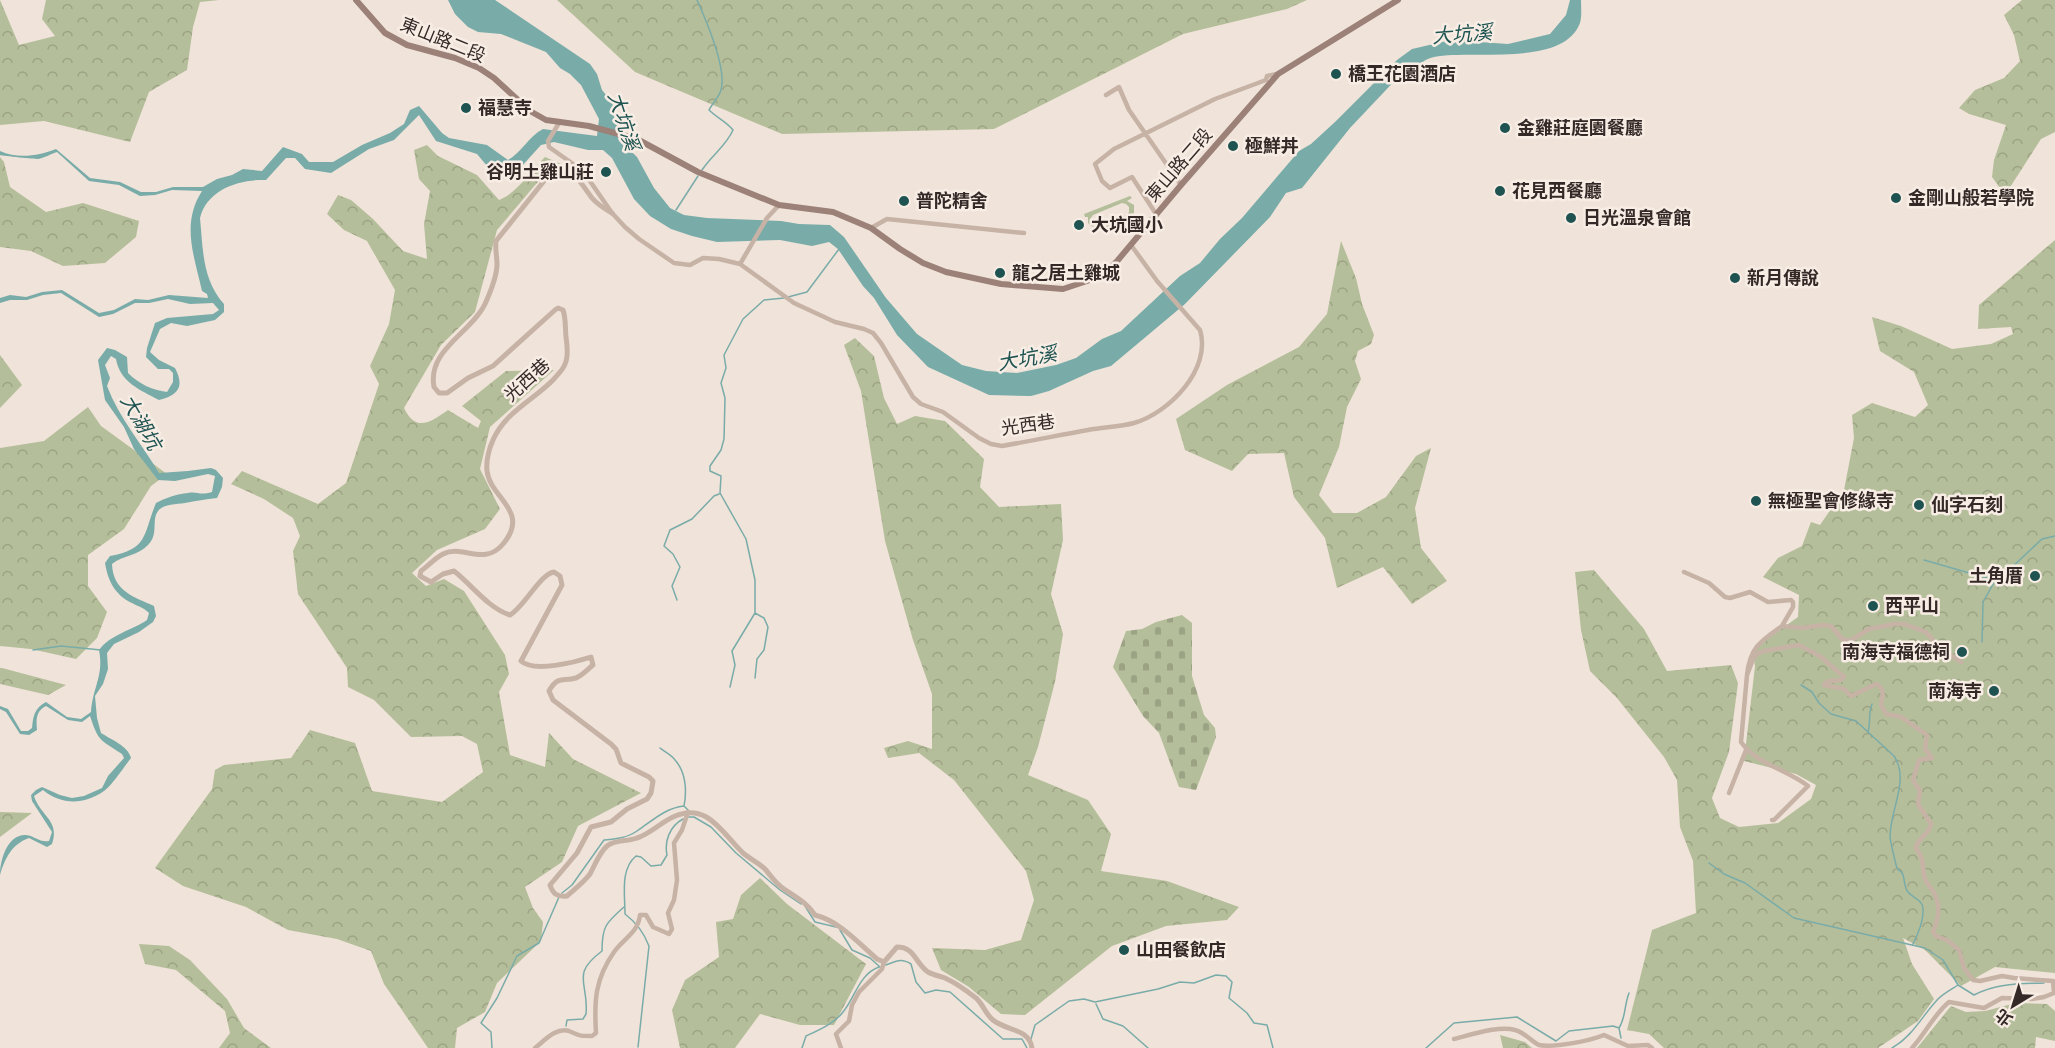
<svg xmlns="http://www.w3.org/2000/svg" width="2055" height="1048" font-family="Signika,'Noto Sans TC',sans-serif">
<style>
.forest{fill:url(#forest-crowns)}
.cemetery{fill:url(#cemetery-stones)}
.garden{fill:#b5be9a;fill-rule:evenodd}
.water{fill:#79aca9}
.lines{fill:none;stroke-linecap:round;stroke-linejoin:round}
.stream{stroke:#79aca9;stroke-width:1.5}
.minor{stroke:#c7b2a6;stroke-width:4.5}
.tertiary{stroke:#c7b2a6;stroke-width:5}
.secondary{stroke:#9b8177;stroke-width:6}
.poi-dot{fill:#1e5351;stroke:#f8ede5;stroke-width:2}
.labels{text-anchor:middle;stroke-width:5;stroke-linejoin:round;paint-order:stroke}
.street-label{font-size:18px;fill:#342926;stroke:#f8ede5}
.poi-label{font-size:18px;font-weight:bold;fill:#342926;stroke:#f8ede5;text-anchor:start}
.water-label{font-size:20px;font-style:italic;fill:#1e5351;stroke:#f8ede5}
</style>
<defs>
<pattern id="forest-crowns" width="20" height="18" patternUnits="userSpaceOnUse" patternTransform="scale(1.5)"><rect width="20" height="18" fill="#b5be9a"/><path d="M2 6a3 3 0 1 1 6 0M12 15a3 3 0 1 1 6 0" fill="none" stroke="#9ca385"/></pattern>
<pattern id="cemetery-stones" width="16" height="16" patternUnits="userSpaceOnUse" patternTransform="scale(1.5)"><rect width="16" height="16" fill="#b5be9a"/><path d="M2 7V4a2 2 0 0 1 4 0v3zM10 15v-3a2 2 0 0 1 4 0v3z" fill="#9ca385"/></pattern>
</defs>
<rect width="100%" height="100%" fill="#f0e3d9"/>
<path class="forest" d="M 0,0 L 19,45 L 55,36 L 42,19 L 46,0 L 219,0 L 200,2 L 193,27 L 187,70 L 149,92 L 130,142 L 44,121 L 0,125 Z
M 557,0 L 1307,0 L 1287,9 L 1183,34 L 994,129 L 782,134 L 635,72 Z
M 2022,0 L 2055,0 L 2055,132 L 2041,139 L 2005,195 L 1992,177 L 1994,160 L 2006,125 L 1969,114 L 1959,108 L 1975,90 L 2004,78 L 2020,61 L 2014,35 L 2004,15 Z
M 427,145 L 438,156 L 477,175 L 499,200 C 517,193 531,171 545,157 L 561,164 L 542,177 L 497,230 L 475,312 L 441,345 L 404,408 C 416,433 431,422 448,410 L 478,428 L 481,421 L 462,406 L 506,371 L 554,370 L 490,427 L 480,469 L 500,509 L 485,529 L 437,550 L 412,573 L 426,586 L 444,579 L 464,591 L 505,655 L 509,674 L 499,692 L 510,755 L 545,767 L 549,733 L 573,759 L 641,793 L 578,826 L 562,862 L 525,887 L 533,908 L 543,922 L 541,941 L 497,983 L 485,1012 L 457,1028 L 455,1048 L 428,1048 L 384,984 L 371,951 L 337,939 L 288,930 L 246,907 L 183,886 L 155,868 L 212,789 L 215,770 L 224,765 L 291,758 L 310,730 L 355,743 L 372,791 L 442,802 L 483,772 L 477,744 L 462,736 L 411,737 L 374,700 L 348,687 L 347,668 L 298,594 L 293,551 L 300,536 L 293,518 L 264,499 L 231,484 L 242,471 L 318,504 L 346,483 L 379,384 L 370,366 L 389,324 L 395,290 L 367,241 L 344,230 L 327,214 L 338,195 L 351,200 L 373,219 L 403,251 L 427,259 L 424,224 L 430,191 L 419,179 L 414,150 Z
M 0,157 L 4,162 L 10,187 L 46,212 L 83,203 L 139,221 L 136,237 L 105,263 L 63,266 L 31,251 L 0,247 Z
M 2055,240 L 2055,973 L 1995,967 L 1961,986 L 1925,950 L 1903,938 L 1912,964 L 1934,999 L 1918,1021 L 1878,1048 L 1664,1048 L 1649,1034 L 1627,1030 L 1652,930 L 1696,913 L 1693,861 L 1680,827 L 1677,780 L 1664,757 L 1617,698 L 1590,671 L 1581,630 L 1575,572 L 1594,570 L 1644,629 L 1667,671 L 1731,665 L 1738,683 L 1729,752 L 1712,798 L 1720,818 L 1739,827 L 1778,823 L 1811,799 L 1816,785 L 1796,774 L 1744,761 L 1755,666 L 1752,650 L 1798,617 L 1799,595 L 1763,577 L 1778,558 L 1802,546 L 1811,522 L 1820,525 L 1844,490 L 1854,438 L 1852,415 L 1872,403 L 1915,417 L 1928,405 L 1914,372 L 1880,351 L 1872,317 L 1901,326 L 1952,349 L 1991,344 L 2013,334 L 2011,327 L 1978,329 L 1979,305 Z
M 1341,241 L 1356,278 L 1362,304 L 1374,335 L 1371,344 L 1358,351 L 1355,361 L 1361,379 L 1347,407 L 1339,447 L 1319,495 L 1333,513 L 1357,513 L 1386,497 L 1416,456 L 1431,448 L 1415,508 L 1421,548 L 1447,581 L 1412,604 L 1383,567 L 1337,588 L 1325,538 L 1294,497 L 1284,453 L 1248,454 L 1232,471 L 1185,450 L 1176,419 L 1227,385 L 1299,347 L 1327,314 Z
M 855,338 L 874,356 L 884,398 L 897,424 L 915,416 L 945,421 L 984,459 L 980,487 L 999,507 L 1061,504 L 1063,540 L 1051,594 L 1063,634 L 1055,682 L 1038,747 L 1028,775 L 1088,800 L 1111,834 L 1101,871 L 1167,881 L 1239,907 L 1227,920 L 1166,926 L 1112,946 L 1025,1015 L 1001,1014 L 969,987 L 941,970 L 932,948 L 985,950 L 1021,940 L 1034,900 L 1026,871 L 954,780 L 919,753 L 888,758 L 884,748 L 908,741 L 932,749 L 932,694 L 913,640 L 885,541 L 861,391 L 844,345 Z
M 0,355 L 22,385 L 0,408 Z
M 88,407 L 101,426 L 167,474 L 151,486 L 124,529 L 88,555 L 88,586 L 107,612 L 97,638 L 76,659 L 31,649 L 0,646 L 0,448 L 44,441 Z
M 0,668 L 2,668 L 66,685 L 48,695 L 0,684 Z
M 0,812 L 32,813 L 0,837 Z
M 760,878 L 787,904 L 866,964 L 834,1025 L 800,1025 L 760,1014 L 735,1048 L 680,1048 L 672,1010 L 685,980 L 719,957 L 716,922 L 733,919 L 741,895 Z
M 139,944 L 169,946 L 190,960 L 227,999 L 244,1028 L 271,1048 L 219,1048 L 230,1033 L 225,1011 L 176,970 L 145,964 Z
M 2016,1003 L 2047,1004 L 2055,1011 L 2055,1041 L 2036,1037 L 2035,1048 L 1917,1048 L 1951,1006 L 1966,1012 L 1985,1011 Z
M 1500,1035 L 1525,1042 L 1532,1048 L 1503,1048 Z"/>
<path class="cemetery" d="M 1182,615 L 1192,623 L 1192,676 L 1204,715 L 1215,728 L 1216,737 L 1196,790 L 1179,787 L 1159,733 L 1143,716 L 1113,667 L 1126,631 L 1142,629 L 1156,622 Z"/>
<path class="garden" d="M 1130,196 L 1132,198 L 1127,201 L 1134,205 L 1134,213 L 1131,218 C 1117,223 1099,235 1088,223 L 1088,217 L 1085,217 L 1084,214 ZM 1122,203 L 1126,204 L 1129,207 L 1129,212 L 1127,215 L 1099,226 L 1092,223 L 1090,219 L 1093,215 Z"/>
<path class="water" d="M 448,0 L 495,0 L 590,64 L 597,74 L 602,90 L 612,102 L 618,129 L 624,144 L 637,157 L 654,188 L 670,208 L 684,215 L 707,218 L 781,221 L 799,224 L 830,225 L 844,237 L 886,298 L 917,334 L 962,365 L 986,371 L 1017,373 L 1056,365 L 1076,358 L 1102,339 L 1121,331 L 1180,276 L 1200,263 L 1220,239 L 1242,218 L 1299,151 L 1311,144 L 1335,122 L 1397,60 L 1412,49 L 1451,40 L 1508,44 L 1550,34 L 1566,15 L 1570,0 L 1581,0 C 1581,7 1582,16 1580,23 C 1563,68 1471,49 1434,57 C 1422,59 1414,71 1402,73 L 1350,128 L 1302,188 L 1286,193 L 1270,217 L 1185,304 L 1111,366 L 1093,371 L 1049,391 L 1031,396 L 989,395 L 928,367 L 897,335 L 874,298 L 863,286 L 838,249 L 829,242 L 812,246 L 780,240 L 717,242 L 692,236 L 671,229 L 650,216 L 634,199 L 612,158 L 603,150 L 588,150 L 554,142 L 541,145 L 511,178 L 498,179 L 477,154 L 436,141 L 419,115 L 394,140 L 369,149 L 331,173 L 305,169 L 295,158 L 286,158 L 266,180 C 240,179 207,189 200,218 C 203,248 202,280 224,304 L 224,312 L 215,320 L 187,326 L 171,323 L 160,329 L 150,352 L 159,360 L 175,368 C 185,387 178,395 159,400 C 140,390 120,382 116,359 L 111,356 L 105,365 L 110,378 L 107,386 C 119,418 142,444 159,473 L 188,471 L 211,468 L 216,470 L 223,478 L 222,487 L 217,498 C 206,499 195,501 185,503 C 173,505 157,503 155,519 C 154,528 156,537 148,545 C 138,556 123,555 112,564 C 113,591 134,597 154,606 L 156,616 L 153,622 L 139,632 L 114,644 L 107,653 L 108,669 L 103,684 L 95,696 L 97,718 L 101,733 C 112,740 128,746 131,758 C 123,768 114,783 104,791 C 84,805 61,805 43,790 L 34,796 C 41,817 60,820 52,844 L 47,847 L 29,838 C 12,844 5,858 0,875 C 0,861 7,834 26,835 C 35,836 40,843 49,841 L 52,832 L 32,801 L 31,795 L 36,790 L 42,787 L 60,795 L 72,798 L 84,796 L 102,788 L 108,776 L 124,758 L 122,754 C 100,739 99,743 90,716 L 82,722 L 68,720 L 46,706 C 36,711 36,719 37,730 L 29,735 L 20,734 L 6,712 L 0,709 L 0,706 L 8,709 L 21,731 L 28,731 L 32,728 C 33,715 35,708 46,702 L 67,717 L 81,719 L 91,712 C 93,686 104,676 99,650 C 111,634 131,631 147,620 L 149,613 C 143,607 139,607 132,603 C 115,595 108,581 105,563 L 110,556 C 149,549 143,534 156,503 C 165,498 177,494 188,493 C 198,491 199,496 212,492 L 215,476 L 208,474 L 175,481 L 158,480 L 134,449 L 124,427 L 105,400 L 98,360 L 107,348 L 115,350 L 127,357 L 128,373 C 139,384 152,390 167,392 L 173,382 L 173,373 L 169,369 L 158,369 L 146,357 L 147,348 L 155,323 L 167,318 L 213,314 L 219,310 L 213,303 L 190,304 L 168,299 L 149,303 L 135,303 L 113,314 L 99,317 L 61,293 L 43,295 L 27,300 L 10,300 L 0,303 L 0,298 L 10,295 L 26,297 L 42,292 L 62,290 L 99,313 L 114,310 L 135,299 L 148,300 L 169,295 L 208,298 L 207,294 L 202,291 C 194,255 181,224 202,191 L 172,190 L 155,195 L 140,196 L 119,185 L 89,181 L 57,152 C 51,154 44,158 38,159 C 36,159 3,156 0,155 L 0,151 C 18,159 38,156 56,149 L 90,178 L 120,182 L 141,192 L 156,192 L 173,187 L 203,187 L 217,179 L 232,175 L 243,169 L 262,171 L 283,147 L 302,154 L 309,162 L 333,162 L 362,145 L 390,133 L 404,124 L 410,110 L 419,106 L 442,133 L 449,138 L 487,145 L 508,160 C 522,152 529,136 543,129 L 597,136 L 599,119 L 581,85 L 570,74 L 560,68 L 546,52 L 501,34 L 478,32 L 468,27 L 455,14 Z"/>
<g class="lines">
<path class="stream" d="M 697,0 C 706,20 727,69 721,90 C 719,97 712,104 709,110 C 717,118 726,121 733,130 C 726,146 712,155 702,170
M 676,210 L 698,176
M 788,297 L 807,292 L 839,249
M 1924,560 L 1983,577 L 1996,579
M 677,600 L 672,586 L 680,567 L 673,554 L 664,546 L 670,530 L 692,519 L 714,496 L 719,494
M 1982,642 L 1983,602 L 1996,579 L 2009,570 L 2042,539 L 2055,536
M 33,650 L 61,646 L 101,650
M 755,678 L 757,659 L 764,650 L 768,627 L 764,618 L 755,613
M 1801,685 L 1812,692 L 1819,703 L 1831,714 L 1856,721 L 1894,756 C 1910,780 1890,809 1890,837 C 1890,839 1896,866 1897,868 C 1901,874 1900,868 1903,875 C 1905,881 1904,887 1908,892 C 1913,898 1923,900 1923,909 C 1924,920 1918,934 1913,944
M 730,687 L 735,665 L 732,651 L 755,613 L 755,580 L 746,539 L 720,493 L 721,476 L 710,471 L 710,466 L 721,450 L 724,439 L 725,398 L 721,383 L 726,368 L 724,355 L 743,319 L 764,300 L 784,298
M 1868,732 C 1871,722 1868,714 1872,704
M 660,748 C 665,752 672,755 675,760 C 686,772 687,791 684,806
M 687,817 L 694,817 L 711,827 L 736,853 L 780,890 L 801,904
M 1709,863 L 1724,874 L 1745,883 L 1794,918 L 1925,948 L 1943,960 L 1958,985 L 1974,995 C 1997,983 2019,984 2044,983
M 562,893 L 572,885 L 604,840 C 615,839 627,838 637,831 C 652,821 665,808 684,806 L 688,810
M 805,906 L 815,922 L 836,927
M 840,930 L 852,950 L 870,958 L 880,967
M 886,965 C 897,961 901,958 911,964 L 916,982 L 925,993 L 936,990 L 950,992 L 1003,1039 L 1022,1039 L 1027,1048
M 1096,1004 L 1103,1019 L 1123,1026 L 1148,1048
M 566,1026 L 567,1020 L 583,1019 L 586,1014 C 589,982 570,975 602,951 C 602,926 606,923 624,907
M 1619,1028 C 1626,1017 1624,1006 1629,993
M 1031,1039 L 1035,1025 L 1069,1001 L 1084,999 L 1095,1002 L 1158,989 L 1180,982 L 1194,983 L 1216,975 L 1226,976 L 1232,982 L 1229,998 L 1247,1013 L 1254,1023 L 1267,1025 L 1273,1048
M 638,1047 L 649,946 C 644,933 637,923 625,914 C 625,895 620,869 636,856 L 641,857 L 651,866 L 661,865 L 667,855 C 664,841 670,826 683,819
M 492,1048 L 491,1032 L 481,1023 L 497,998 L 517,956 L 539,943 L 559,897
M 802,1048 L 806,1036 C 819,1030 835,1023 843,1012 C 855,998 859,974 879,967
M 1426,1048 L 1454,1023 L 1517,1017 L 1556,1041 L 1569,1031 L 1613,1026 L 1619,1028 L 1621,1038
M 1892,1048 C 1913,1036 1922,1016 1938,999 C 1944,993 1952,989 1958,985"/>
<path class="minor" d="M 1106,95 L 1119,87 L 1129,110 L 1181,185
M 559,123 L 548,141 L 549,147 L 583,171 L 612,213 L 625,227 L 639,239 L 674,263 L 690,265 L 703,258 L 719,259 L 740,264 L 794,303 L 835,322 L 864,329 L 873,333 L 881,343 L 913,397 L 921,404 L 943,412 L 979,438 L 991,444 L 1002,446 C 1031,441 1060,435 1088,430 C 1103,427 1119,427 1134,423 C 1169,413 1212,369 1200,330 L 1157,281 L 1131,245
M 1156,214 L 1132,177 L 1110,188 L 1102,181 L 1095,164 L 1114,149 L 1215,99 L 1266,80 L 1267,76 L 1277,74
M 871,228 L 887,219 L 1024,233
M 740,264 L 767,218 L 779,205
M 1684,572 L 1709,583 L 1725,597 L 1730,598 L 1750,592 L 1768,602 L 1791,600 L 1793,602 L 1793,607 L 1782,626 L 1803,628 L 1822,625 L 1831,626 L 1842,639 L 1850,641 L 1869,629 L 1895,624 L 1904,624 L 1926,632 L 1940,648 L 1961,662
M 1782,626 C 1761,641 1750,647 1747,675 L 1754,657 L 1757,654 L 1764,651 L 1799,645 L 1821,657 L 1844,677 L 1841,680 L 1828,681 L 1824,685 L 1844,689 L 1851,696 L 1876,684 C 1886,689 1882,697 1881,705 L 1886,714 L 1901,717 L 1927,735 L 1925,749 L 1932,758 L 1919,760 L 1913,780 L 1920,791 L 1918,804 L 1931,824 C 1929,835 1917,838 1916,848 C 1926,863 1921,865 1925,879 C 1927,884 1930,887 1933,891 C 1941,905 1939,918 1933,932 L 1936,936 L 1947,940 L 1959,950 L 1964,968 L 1973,980 L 1980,981 L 2002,976 L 2014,978 L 2053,981 L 2054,993
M 1747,675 L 1741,742 C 1757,765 1787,769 1808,786 L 1774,820 L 1772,820
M 1729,793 L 1746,750
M 1454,1039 C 1470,1035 1500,1025 1515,1030 C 1524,1032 1531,1041 1539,1045 C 1552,1048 1590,1041 1604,1035 L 1628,1046 L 1648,1045 L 1652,1048
M 535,1048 C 544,1041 556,1027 569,1031 C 581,1036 578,1036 592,1036 L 596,1033 C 594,1001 595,979 614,952 C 624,938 638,933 640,915 L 646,915 L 653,927 L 669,934 L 672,929 L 668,913 L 674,900 L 677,880 L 674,843 L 682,830 L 688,812
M 841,1048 L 836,1034 L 849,1021 L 852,1005 L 859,992 L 882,969 L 884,962
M 1912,1048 C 1925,1034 1935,1013 1949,1002 L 1984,1008 L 2002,998 L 2032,999 L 2044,997 L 2054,993"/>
<path class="tertiary" d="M 612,213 C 605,209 597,204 592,198 C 580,183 570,158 548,176 L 496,241 C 495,249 497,257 497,264 C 497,276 490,293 485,304 C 471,333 427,350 434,387 L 439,393 L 447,393 L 468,378 L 493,366 L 555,310 L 558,308 L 563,310 C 566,318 565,328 566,337 C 567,345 569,356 565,364 C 563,370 558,374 554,379 C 534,400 505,412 493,440 C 489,449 486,461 487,471 C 490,498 531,511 503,544 C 484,567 463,544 443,554 C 435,558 428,566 421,571 L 420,576 L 431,582 L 443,574 L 454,571 C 472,585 488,608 510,615 C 525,606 540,574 554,572 L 560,576 L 562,585 L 521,661 C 534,673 576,662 591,657 L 593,665 C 588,669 583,675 576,678 C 563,682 558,675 549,691 L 553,700 L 611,744 L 616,749 L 621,763 L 649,777 L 653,781 L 651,793 L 647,799 L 627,809 L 611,822 L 591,827 L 577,853 L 550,885 C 553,894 557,897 567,896 C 575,889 584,882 590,874 C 595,865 599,853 607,846 C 616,839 627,842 637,838 C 650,834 660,823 673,817 C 707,801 722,833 743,853 C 750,859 759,863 765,869 C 771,876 776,884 784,889 C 797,898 806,902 815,915 C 841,922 857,942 877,959 L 884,962 L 897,947 C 915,947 915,963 928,972 C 933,975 940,976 945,978 C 956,983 967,991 976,998 C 983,1004 986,1015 993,1020 C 1006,1031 1029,1028 1032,1048"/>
<path class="secondary" d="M 356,0 L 385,33 L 407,45 L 455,58 L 479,68 L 494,78 L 530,111 L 546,120 L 589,126 L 637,139 L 698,172 L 779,205 L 833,212 L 871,228 L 900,249 L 923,263 L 946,272 L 1001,284 L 1063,289 L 1096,278 L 1107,271 L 1118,260 L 1181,185 L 1278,74 L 1398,0"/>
</g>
<g class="poi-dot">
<circle cx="1336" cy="74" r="6"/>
<circle cx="466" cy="108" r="6"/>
<circle cx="1505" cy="128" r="6"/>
<circle cx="1233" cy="146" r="6"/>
<circle cx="606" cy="172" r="6"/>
<circle cx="1500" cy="191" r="6"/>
<circle cx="1896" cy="198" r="6"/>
<circle cx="904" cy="201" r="6"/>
<circle cx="1571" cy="218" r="6"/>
<circle cx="1079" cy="225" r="6"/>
<circle cx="1000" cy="273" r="6"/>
<circle cx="1735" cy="278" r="6"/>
<circle cx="1756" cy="501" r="6"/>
<circle cx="1919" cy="505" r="6"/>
<circle cx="2035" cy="576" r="6"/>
<circle cx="1873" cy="606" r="6"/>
<circle cx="1962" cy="652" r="6"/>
<circle cx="1994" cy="691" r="6"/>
<circle cx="1124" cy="950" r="6"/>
</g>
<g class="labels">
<g class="street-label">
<text transform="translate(443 40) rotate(22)" y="6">東山路二段</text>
<text transform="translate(1179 165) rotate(-49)" y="6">東山路二段</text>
<text transform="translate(527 380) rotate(-42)" y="6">光西巷</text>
<text transform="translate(1028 425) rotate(-8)" y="6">光西巷</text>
</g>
<g class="poi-label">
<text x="1348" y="80">橋王花園酒店</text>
<text x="478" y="114">福慧寺</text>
<text x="1517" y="134">金雞莊庭園餐廳</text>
<text x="1245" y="152">極鮮丼</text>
<text x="594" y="178" text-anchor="end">谷明土雞山莊</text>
<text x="1512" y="197">花見西餐廳</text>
<text x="1908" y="204">金剛山般若學院</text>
<text x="916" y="207">普陀精舍</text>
<text x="1583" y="224">日光溫泉會館</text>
<text x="1091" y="231">大坑國小</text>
<text x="1012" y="279">龍之居土雞城</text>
<text x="1747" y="284">新月傳說</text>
<text x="1768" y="507">無極聖會修緣寺</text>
<text x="1931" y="511">仙字石刻</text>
<text x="2023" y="582" text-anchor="end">土角厝</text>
<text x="1885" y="612">西平山</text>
<text x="1950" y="658" text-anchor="end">南海寺福德祠</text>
<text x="1982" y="697" text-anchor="end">南海寺</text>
<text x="1136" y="956">山田餐飲店</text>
</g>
<g class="water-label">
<text transform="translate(1462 34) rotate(-4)" y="7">大坑溪</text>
<text transform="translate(624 121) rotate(72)" y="7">大坑溪</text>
<text transform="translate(1027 358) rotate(-10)" y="7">大坑溪</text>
<text transform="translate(141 422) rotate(60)" y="7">大湖坑</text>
</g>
</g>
<g transform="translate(2013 1006) rotate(218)" stroke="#f8ede5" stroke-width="4.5" paint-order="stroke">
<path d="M0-4.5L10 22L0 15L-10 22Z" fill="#342926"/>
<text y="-9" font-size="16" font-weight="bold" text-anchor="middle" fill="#342926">北</text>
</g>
</svg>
